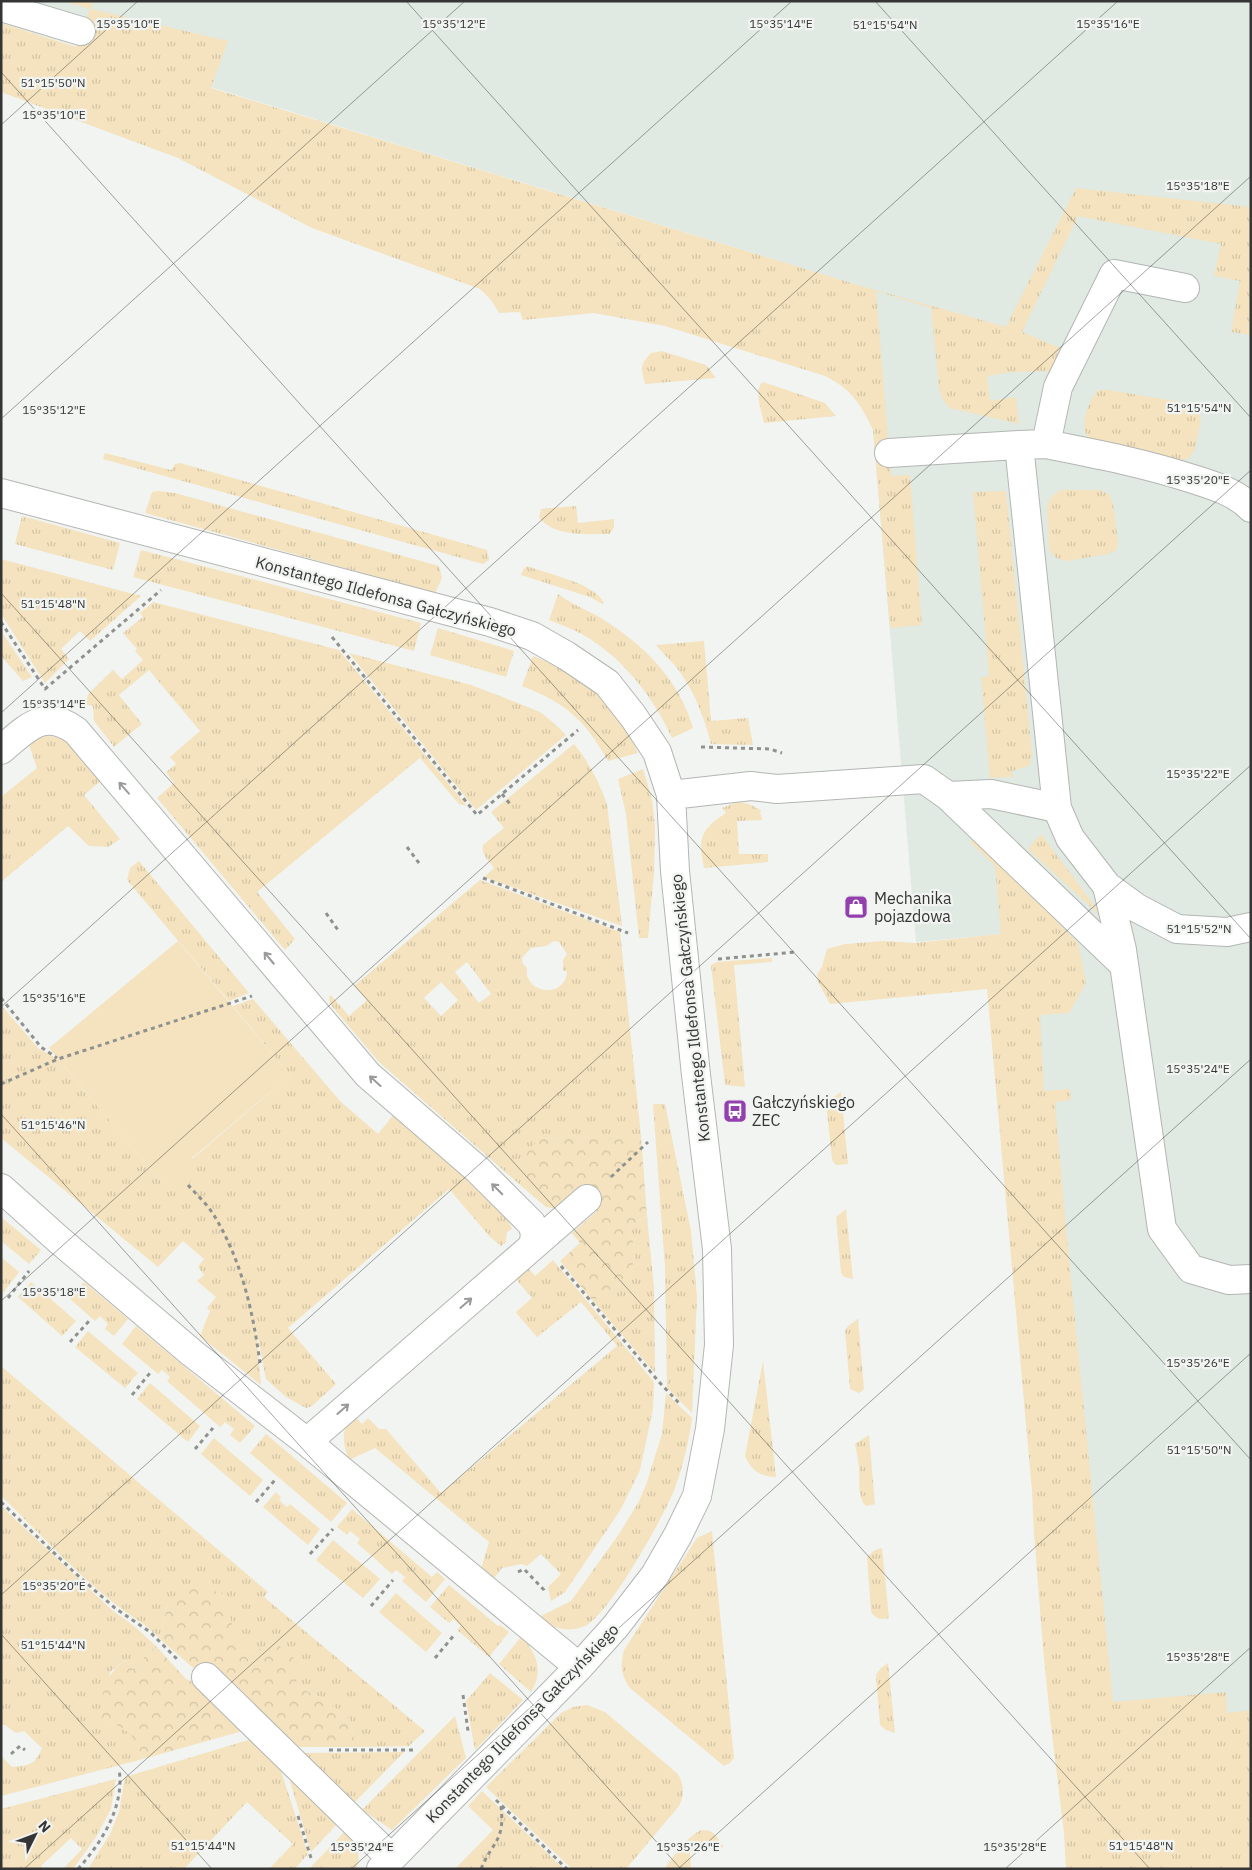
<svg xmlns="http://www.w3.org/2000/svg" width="1252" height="1870" font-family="'IBM Plex Sans',sans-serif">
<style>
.built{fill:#e0e9e2}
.grass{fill:url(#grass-tufts);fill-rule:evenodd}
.forest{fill:url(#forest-crowns)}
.pitch{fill:#f4e3be}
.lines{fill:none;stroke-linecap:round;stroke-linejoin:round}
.minor-casing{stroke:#b3b6b3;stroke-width:30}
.path{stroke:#8f918f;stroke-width:3;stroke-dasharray:4 4;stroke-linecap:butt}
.minor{stroke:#fff;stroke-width:28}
.oneway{stroke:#9a9a9a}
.ticks{fill:none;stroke:#343534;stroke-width:1;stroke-opacity:0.45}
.labels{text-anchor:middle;stroke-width:4.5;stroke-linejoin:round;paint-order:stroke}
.street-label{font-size:16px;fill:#343534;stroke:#f1f4f1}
.poi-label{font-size:16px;fill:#343534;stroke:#f1f4f1;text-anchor:start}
.ticks-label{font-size:12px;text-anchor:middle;fill:#343534;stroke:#f1f4f1;stroke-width:4.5;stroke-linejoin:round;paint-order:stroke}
</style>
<defs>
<pattern id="grass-tufts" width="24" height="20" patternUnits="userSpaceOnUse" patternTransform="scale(1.25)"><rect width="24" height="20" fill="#f4e3be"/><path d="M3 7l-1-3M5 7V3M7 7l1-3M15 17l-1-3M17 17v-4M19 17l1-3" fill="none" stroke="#d2c3a4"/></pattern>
<pattern id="forest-crowns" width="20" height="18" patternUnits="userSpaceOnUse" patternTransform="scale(1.25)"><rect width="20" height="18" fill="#f4e3be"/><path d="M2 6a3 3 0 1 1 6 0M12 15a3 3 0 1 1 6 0" fill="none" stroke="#d2c3a4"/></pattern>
</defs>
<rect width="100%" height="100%" fill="#f1f4f1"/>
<path class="built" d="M 1,1 L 1251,1 L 1251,1869 L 1088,1869 L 1002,934 L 916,942 L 861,286 L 1,23 Z"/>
<path class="grass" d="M 63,1 L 93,1 L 91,9 L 228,41 L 211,88 L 861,286 L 1006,327 L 1076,188 L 1251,207 L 1251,335 L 1231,332 L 1240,281 L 1214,276 L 1221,244 L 1078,216 L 1022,332 L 1060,348 L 1050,371 L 1012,372 L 987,376 L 990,401 L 1016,397 L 1019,424 L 950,408 L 943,400 L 939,388 L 931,308 L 876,291 L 891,476 L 910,475 L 922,625 L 890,628 L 873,430 C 860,403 852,390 825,376 L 665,326 L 594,313 L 523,320 L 520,312 L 499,313 L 491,300 L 480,289 L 312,228 L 178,158 L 1,92 L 1,23 L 76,47 L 90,9 Z
M 662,351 L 706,365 L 716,378 L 645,384 C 642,368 638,367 651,353 Z
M 763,382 L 825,403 L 836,416 L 764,423 C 762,412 753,389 763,382 Z
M 1098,390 L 1109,390 L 1185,403 L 1195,407 L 1201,418 L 1195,450 L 1188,459 L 1177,460 L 1093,441 C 1090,438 1086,435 1085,431 C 1082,419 1090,399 1098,390 Z
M 105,453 L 171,470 L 175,464 L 180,463 L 487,550 L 489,560 L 483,564 L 103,459 Z
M 1061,490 L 1099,490 L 1109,494 L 1113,504 L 1118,543 L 1116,550 L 1108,554 L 1067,561 L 1056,558 L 1049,550 L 1047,507 L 1051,497 Z
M 158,491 L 175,493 L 439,566 L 442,578 L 435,593 L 145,513 L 152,492 Z
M 1006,491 L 1032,754 L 1029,766 L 1012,771 L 1013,777 L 990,778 L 981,677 L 989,676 L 973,492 Z
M 576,506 L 578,523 L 614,519 L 614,527 L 610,534 C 586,534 556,537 539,518 L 541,509 Z
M 22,516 L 120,543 L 113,570 L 15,544 Z
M 141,550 L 421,623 L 414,651 L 133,577 Z
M 1,559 L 141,596 L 90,641 L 80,631 L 61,649 L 69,659 L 45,683 L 1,614 Z
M 527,566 C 547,574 595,583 604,603 L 602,604 L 590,597 L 521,575 L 523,570 Z
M 558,594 C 571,604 587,610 601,618 C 644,645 679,679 693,728 L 672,738 C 654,698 623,658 585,636 C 574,629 561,625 549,620 Z
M 153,602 L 339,650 L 467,806 L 459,804 L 420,758 L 257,892 L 295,939 L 285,950 L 157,798 L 174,783 L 166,772 L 176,764 L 170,757 L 200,731 L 149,670 L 119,695 L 142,724 L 114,747 L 94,721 L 93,706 L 84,704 L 89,693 L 113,670 L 122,679 L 143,660 L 135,651 L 137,649 L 123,633 L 143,617 L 140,613 Z
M 438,628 L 514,651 L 506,677 L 430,655 Z
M 1,631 L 32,677 L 23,681 L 1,656 Z
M 704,641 L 711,721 L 748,718 L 753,745 L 711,744 C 705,720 696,696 682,675 C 675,664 664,655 656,645 Z
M 349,653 L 471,685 L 505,698 L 540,712 L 555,724 L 566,735 L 476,810 Z
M 533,656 C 583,676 616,704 638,753 L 608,761 C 585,720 566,703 522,686 Z
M 46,736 L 59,737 L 69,742 L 103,779 L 84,795 L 120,839 L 108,847 L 89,846 L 68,826 L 1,882 L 1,797 L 37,768 L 28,742 Z
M 574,744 C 589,762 599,782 607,804 L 622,926 L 484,877 L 494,868 C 489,861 481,855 483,845 L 504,828 L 491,812 Z
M 643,769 L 652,799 L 655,826 L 654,873 L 648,938 L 639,938 L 626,814 L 618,779 Z
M 738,802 L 749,804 L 762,811 L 760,812 L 762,820 L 737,821 L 739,854 L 768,854 L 768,862 L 704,868 C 698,838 700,830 726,813 L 722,808 Z
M 1041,834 L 1106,921 L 1028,849 Z
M 974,837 L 1078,943 L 1086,983 L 1069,1013 L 1040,1015 L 1044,1091 L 1070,1089 L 1071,1100 L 1055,1102 L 1068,1249 L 1113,1702 L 1226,1692 L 1227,1713 L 1251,1710 L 1251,1869 L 1066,1869 L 1064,1833 L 1050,1718 L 1043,1648 L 1034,1533 L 1032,1491 L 987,989 L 830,1004 L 818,982 L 817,974 L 822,967 L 827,949 L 845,944 L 884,941 L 915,943 L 1001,934 L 995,866 L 970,842 Z
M 139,861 L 249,993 L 229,1001 L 127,880 L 130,868 Z
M 480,880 L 620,932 L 641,1136 L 538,1139 L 523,1176 L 526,1190 L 379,1062 L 330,1004 L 329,997 L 331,995 L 349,1016 L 367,1000 L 354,986 ZM 554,941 L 559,942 L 567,954 L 563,960 L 563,970 L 567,972 C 564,1001 523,992 527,968 L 523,964 L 522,958 L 531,948 L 546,946 ZM 467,962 L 491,994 L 479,1003 L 455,972 ZM 441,982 L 458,1000 L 441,1016 L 424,998 Z
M 772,958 L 772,962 L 734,965 L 745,1087 L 725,1085 L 711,965 L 717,962 Z
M 253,999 L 340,1101 L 378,1134 L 394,1114 L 483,1193 L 506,1216 L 512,1229 L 507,1232 L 506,1242 L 501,1246 L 490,1237 L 449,1189 L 288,1328 L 336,1384 L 312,1406 L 306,1408 L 286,1397 L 266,1379 L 256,1328 L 261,1385 L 200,1336 L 210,1311 L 207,1308 L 216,1297 L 197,1281 L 204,1275 L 198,1267 L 204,1259 L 183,1241 L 158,1267 L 1,1138 L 1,1005 L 39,1049 L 58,1059 L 163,1184 L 290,1075 L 233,1006 Z
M 841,1092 L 848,1164 L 836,1165 L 832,1160 L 826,1102 Z
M 653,1104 L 665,1104 L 691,1231 L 697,1296 L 692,1413 L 667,1388 L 665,1268 Z
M 846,1209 L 853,1279 L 844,1277 L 841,1273 L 836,1217 Z
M 647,1216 L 654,1288 L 655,1373 L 593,1301 C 602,1293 615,1288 622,1281 C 640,1263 635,1248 629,1226 Z
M 1,1217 L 41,1250 L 29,1264 L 1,1241 Z
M 1,1257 L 19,1272 L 3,1293 L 1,1292 Z
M 553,1260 L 654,1382 L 653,1409 L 640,1470 L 621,1509 L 565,1592 L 551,1601 L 548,1587 L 561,1574 L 541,1554 L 527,1566 L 522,1564 L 502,1568 L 494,1578 L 481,1569 L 489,1542 L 375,1448 L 349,1460 C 342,1442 341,1430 353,1414 L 362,1424 L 368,1418 L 379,1429 L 386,1429 L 441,1493 L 617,1346 L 581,1302 L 537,1337 L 517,1314 L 516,1312 L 532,1298 L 515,1278 L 527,1267 L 535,1276 Z
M 31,1282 L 76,1321 L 62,1336 L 18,1297 Z
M 84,1282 L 128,1319 L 114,1336 L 105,1329 L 108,1324 L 100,1316 L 95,1321 L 70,1299 Z
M 858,1319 L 864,1389 L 859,1393 L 850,1389 L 845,1331 L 848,1326 Z
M 136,1326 L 255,1426 L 240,1443 L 230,1435 L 234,1429 L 225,1422 L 220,1427 L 167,1381 L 170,1377 L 162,1370 L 158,1374 L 122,1344 Z
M 88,1331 L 138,1373 L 125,1388 L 75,1347 Z
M 763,1361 L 776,1477 C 760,1477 751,1470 745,1456 Z
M 1,1366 L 268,1592 L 264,1597 L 425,1731 L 409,1746 L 356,1747 L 350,1720 L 324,1699 L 296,1686 L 255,1652 L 240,1650 L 168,1602 L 160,1639 C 147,1624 130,1616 115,1604 C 74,1572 39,1532 1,1496 Z
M 150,1383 L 200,1426 L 188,1442 L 137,1399 Z
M 666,1393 L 692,1418 C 689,1442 683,1465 675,1488 C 665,1515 609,1615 585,1626 C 568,1633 552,1629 539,1617 L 571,1601 L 619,1534 L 638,1503 L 646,1485 L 662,1434 Z
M 266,1434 L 347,1503 L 331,1522 L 250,1453 Z
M 869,1435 L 875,1504 L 866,1506 C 857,1497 860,1481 859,1468 C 858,1460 857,1452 855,1444 Z
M 214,1438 L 263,1480 L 250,1496 L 201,1454 Z
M 276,1492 L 281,1497 L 279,1500 L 287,1507 L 290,1504 L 320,1529 L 308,1545 L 263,1507 Z
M 1,1506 L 113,1611 L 134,1626 L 156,1646 L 132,1669 L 125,1660 L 110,1672 L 102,1719 C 129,1729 132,1732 143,1759 L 1,1796 L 1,1756 L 12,1767 C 30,1765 34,1766 42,1748 L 24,1731 L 16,1733 L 5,1725 L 1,1725 L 1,1592 L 4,1590 L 1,1587 Z
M 352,1509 L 432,1577 L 437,1572 L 445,1579 L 426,1602 L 402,1581 L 405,1577 L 396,1570 L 392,1574 L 357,1543 L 360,1539 L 350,1531 L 347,1535 L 337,1527 Z
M 712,1531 L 734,1758 L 730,1763 L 724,1766 L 630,1688 C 621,1675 620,1665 624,1650 L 697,1538 Z
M 333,1540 L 380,1579 L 363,1598 L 316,1560 Z
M 882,1548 L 889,1618 C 881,1620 876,1619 871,1612 L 867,1557 L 875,1550 Z
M 449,1585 L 498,1626 L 500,1625 L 509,1632 L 489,1657 L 457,1630 L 461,1626 L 453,1619 L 449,1623 L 430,1607 Z
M 396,1593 L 442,1633 L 426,1652 L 379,1612 Z
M 521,1637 C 537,1652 544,1672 531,1692 L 499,1664 Z
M 888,1663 L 895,1733 L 886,1730 L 880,1725 L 876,1675 L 881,1668 Z
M 490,1673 L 523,1700 L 475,1750 L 466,1701 Z
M 587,1705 L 605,1712 L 678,1774 C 684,1785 685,1794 679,1806 L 626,1869 L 572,1869 L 486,1787 L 561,1713 L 573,1707 Z
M 455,1716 L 466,1758 L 392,1830 L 362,1810 Z
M 252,1739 L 279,1765 L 308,1854 L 295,1869 L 270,1868 L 293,1844 L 247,1802 L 184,1869 L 88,1869 L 110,1834 L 119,1812 L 125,1777 Z
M 404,1752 L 354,1803 L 301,1753 Z
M 287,1771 L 339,1822 L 311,1852 Z
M 116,1779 L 111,1809 L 96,1837 L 73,1869 L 63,1869 L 82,1849 L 71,1838 L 41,1866 L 43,1869 L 1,1869 L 1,1809 Z
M 482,1791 L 564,1869 L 455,1869 L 493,1830 L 468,1806 Z
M 346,1830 C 357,1841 362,1854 356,1869 L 309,1869 Z
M 701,1830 C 715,1829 717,1838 724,1847 L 690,1851 L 691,1869 L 664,1869 C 674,1856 686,1837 701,1830 Z"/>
<path class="forest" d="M 627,1136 L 641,1136 L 647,1216 L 629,1226 C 635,1248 640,1263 622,1281 C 615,1288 602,1293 593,1301 L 560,1261 L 580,1243 L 572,1233 L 597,1211 L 587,1199 L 558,1209 L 546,1207 L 526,1190 L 523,1176 L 527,1153 L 538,1139 Z
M 188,1585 L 223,1593 L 240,1650 L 255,1652 L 274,1641 L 298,1662 L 296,1686 L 324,1699 L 350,1720 L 356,1747 L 293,1747 L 206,1672 L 192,1667 L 160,1639 L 168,1602 Z
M 156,1646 L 186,1679 L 201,1685 L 246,1730 L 143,1759 C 132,1732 129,1729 101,1719 C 103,1689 101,1680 125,1660 L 132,1669 Z"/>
<path class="pitch" d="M 178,941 L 290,1075 L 192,1158 L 196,1171 L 188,1185 L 181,1188 L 170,1179 L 163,1184 L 49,1048 Z"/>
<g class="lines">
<g class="minor-casing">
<path id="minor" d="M 1,7 L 81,31
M 1046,444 C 1097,454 1144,463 1193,479 C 1212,485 1236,492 1251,508
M 1019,445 L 1046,444 L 1058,387 L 1114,274 L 1185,288
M 889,453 L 1019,445 L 1057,808 L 1070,838 L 1107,886 L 1122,950 L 1162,1229 L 1191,1269 L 1229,1280 L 1251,1279
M 1,493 L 490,622 L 532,636 L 567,656 L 607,683 L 633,716 L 657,752 L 671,795 L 675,871 L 696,1075 L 717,1249 L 719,1345 L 710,1429 L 697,1496 L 678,1535 L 655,1575 L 615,1627 L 579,1667 L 381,1869
M 1,750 C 26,729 44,707 76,731 L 368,1075 L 478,1170 L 531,1223 C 536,1231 535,1237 533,1246 L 307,1442
M 671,795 L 751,786 L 777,789 L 924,779 L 948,796 L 991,794 L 1057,808
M 948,796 L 1124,965
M 1107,886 L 1137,908 L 1177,929 L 1227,932 L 1251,927
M 1,1188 L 59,1240 L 192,1353 L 307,1442 L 579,1667
M 533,1246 L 587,1199
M 206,1677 L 391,1858"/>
</g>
<path class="path" d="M 1,622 L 45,689 L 161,590
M 332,637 L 477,815 L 578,730
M 701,747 L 770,749 L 782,753
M 502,794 L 510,804
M 407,847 L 419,863
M 483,878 L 628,933
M 326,913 L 338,930
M 718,959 L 796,952
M 1,998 L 41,1047 L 57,1058
M 1,1084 L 58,1059 L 252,996
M 611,1177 L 648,1142
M 188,1185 C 197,1195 208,1205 215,1217 C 242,1262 253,1312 260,1363
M 561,1266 L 660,1383 L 679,1403
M 8,1298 L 29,1271
M 70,1342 L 89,1321
M 132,1395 L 150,1373
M 195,1449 L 213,1428
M 1,1502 L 75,1573 L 115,1608 L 150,1632 L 177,1659
M 256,1502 L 275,1480
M 310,1554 L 333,1529
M 518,1572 L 524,1569 L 544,1590 L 545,1593
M 371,1606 L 393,1580
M 435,1658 L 455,1634
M 463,1695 L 468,1731
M 329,1750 L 416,1750
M 11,1754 L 20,1746 L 25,1750
M 496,1800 L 567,1869
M 298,1816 L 311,1858
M 78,1869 C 102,1842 125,1806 119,1769
M 481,1869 C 493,1840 505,1842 501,1806"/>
<use href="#minor" class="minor"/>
</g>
<defs><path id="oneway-shaft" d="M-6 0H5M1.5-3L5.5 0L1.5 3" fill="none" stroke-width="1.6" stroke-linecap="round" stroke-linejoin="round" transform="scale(1.25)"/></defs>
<g class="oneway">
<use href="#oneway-shaft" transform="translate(124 788) rotate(-131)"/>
<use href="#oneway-shaft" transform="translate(269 958) rotate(-130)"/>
<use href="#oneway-shaft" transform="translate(375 1081) rotate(-138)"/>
<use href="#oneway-shaft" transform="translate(497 1189) rotate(-135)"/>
<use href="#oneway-shaft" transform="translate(466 1303) rotate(-41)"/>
<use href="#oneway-shaft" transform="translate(343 1409) rotate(-41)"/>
</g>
<path class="ticks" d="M 406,1 L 1251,939M 875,1 L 1251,418M 1,72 L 1251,1460M 1,125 L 138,1M 1,419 L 465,1M 1,593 L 1150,1869M 1,713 L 792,1M 1,1007 L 1118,1M 1,1114 L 681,1869M 1,1301 L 1251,176M 1,1595 L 1251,470M 1,1634 L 212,1869M 24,1869 L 1251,765M 351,1869 L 1251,1059M 678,1869 L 1251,1353M 1005,1869 L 1251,1647"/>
<defs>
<g id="shop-square" transform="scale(1.25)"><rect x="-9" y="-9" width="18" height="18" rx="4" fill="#9340af" stroke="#f1f4f1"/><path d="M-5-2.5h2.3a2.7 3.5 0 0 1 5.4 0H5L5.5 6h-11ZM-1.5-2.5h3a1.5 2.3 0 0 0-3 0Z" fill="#fff"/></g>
<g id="bus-square" transform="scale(1.25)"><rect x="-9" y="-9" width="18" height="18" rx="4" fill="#9340af" stroke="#f1f4f1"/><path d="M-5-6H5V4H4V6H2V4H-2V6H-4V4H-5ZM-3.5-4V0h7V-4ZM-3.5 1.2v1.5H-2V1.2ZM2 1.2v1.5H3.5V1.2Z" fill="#fff"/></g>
</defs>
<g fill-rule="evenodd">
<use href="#shop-square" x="856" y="907"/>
<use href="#bus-square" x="735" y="1111"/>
</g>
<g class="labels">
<g class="street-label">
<text transform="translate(386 596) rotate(15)" y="6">Konstantego Ildefonsa Gałczyńskiego</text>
<text transform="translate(690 1008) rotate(-96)" y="6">Konstantego Ildefonsa Gałczyńskiego</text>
<text transform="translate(522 1723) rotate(-46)" y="6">Konstantego Ildefonsa Gałczyńskiego</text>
</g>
<g class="poi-label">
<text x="874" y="904">Mechanika<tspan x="874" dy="18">pojazdowa</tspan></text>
<text x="752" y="1108">Gałczyńskiego<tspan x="752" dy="18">ZEC</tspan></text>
</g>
</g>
<g class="ticks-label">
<text x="128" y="28">15°35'10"E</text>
<text x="454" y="28">15°35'12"E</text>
<text x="781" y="28">15°35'14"E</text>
<text x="1108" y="28">15°35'16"E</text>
<text x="885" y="29">51°15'54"N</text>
<text x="53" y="87">51°15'50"N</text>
<text x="54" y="119">15°35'10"E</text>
<text x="1198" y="190">15°35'18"E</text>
<text x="1199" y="412">51°15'54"N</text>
<text x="54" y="414">15°35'12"E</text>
<text x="1198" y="484">15°35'20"E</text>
<text x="53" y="608">51°15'48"N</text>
<text x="54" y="708">15°35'14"E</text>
<text x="1198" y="778">15°35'22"E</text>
<text x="1199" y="933">51°15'52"N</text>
<text x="54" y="1002">15°35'16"E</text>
<text x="1198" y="1073">15°35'24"E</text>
<text x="53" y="1129">51°15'46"N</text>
<text x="54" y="1296">15°35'18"E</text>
<text x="1198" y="1367">15°35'26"E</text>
<text x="1199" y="1454">51°15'50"N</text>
<text x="54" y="1590">15°35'20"E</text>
<text x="53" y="1649">51°15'44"N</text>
<text x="1198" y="1661">15°35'28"E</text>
<text x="203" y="1850">51°15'44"N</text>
<text x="1141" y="1850">51°15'48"N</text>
<text x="362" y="1851">15°35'24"E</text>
<text x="688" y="1851">15°35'26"E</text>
<text x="1015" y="1851">15°35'28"E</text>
</g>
<rect width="1252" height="1870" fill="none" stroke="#343534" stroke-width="5"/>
<g transform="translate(35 1835) rotate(48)" stroke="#f1f4f1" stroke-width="4" paint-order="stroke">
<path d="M0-4L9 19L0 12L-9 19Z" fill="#343534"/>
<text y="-8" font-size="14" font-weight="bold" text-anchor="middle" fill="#343534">N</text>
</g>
</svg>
